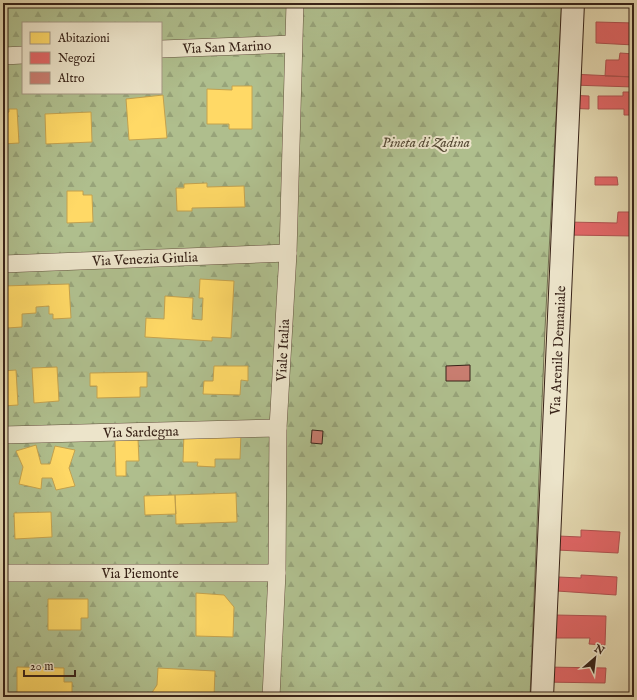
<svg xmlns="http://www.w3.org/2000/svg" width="637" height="700" font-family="'IM FELL English',serif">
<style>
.forest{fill:url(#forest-firs);stroke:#747052;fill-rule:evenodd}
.homes{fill:#ffd966;stroke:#c3a24f}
.shops{fill:#e06666;stroke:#ae524f}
.building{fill:#c87d70;stroke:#382318}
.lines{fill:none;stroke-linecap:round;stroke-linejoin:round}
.street-casing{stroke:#62503e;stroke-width:18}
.secondary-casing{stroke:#382318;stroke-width:24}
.street{stroke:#ece4ca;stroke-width:17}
.secondary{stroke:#ece4ca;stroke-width:22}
.labels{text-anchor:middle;stroke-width:4;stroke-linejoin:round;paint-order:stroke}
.street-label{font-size:14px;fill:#382318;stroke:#ece4ca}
.park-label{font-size:14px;font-style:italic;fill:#564a35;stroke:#ece4ca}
</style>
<defs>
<pattern id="forest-firs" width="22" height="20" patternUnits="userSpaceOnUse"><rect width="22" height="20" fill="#afbe8d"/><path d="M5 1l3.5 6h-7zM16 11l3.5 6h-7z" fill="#97a379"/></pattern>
</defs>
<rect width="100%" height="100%" fill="#e2d6ae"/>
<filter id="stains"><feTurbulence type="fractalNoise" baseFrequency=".005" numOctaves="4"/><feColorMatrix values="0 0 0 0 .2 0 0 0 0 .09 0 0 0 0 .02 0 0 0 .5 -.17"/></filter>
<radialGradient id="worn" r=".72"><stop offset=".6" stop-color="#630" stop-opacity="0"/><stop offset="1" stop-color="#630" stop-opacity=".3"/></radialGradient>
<path class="forest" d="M 3,3 L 562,3 L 545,329 L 530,697 L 3,697 ZM 23,23 L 161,23 L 161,93 L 23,93 Z"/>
<path class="homes" d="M 232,86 L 252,86 L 252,129 L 229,129 L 229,124 L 207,124 L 207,89 L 232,90 Z
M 163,95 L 167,138 L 129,140 L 126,99 Z
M 9,109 L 17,109 L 19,143 L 3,144 L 3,113 L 9,112 Z
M 91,112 L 92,142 L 46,144 L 45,114 Z
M 207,183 L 207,187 L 244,186 L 245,207 L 192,208 L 192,211 L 177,211 L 176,188 L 184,188 L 184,184 Z
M 67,191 L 83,191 L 83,195 L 92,195 L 93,222 L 67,223 Z
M 200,279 L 234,281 L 231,338 L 212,337 L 212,341 L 145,337 L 146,318 L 164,319 L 165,296 L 193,298 L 192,319 L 202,320 L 203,298 L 199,298 Z
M 69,284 L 71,318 L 53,319 L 53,314 L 49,314 L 49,306 L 36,307 L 36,313 L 22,314 L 22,327 L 7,328 L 7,324 L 3,324 L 3,286 Z
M 214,366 L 248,366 L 248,381 L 241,380 L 240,395 L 203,394 L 204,381 L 213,381 Z
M 57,367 L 59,401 L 34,403 L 32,368 Z
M 16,370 L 18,405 L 3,406 L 3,371 Z
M 147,372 L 147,387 L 140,387 L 140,397 L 97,398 L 97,386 L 90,386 L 90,373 Z
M 184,432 L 241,433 L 240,459 L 215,459 L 215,467 L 197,466 L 198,462 L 183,462 Z
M 115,439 L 138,439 L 139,461 L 126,461 L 126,476 L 116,476 Z
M 36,445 L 41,464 L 50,464 L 55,446 L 75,450 L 69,468 L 75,486 L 56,490 L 52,478 L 42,478 L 41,489 L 19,484 L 23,467 L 16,451 Z
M 236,493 L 237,522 L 176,524 L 175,495 Z
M 175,495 L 176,514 L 145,515 L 144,496 Z
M 51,512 L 52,537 L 15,539 L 14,513 Z
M 196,593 L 224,595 L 234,607 L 233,637 L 196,636 Z
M 48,599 L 88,599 L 88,618 L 81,618 L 81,630 L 48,630 Z
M 3,602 L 8,602 L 8,630 L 3,630 Z
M 3,639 L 7,639 L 7,654 L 3,654 Z
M 17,667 L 64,668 L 64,682 L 72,682 L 72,696 L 17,695 Z
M 158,668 L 215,671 L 214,697 L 149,697 L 157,685 Z"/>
<path class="shops" d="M 596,22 L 634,23 L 634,45 L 596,43 Z
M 620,53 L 634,54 L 634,77 L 605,76 L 606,60 L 619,60 Z
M 571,74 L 634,77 L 634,87 L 571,85 Z
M 623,92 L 634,92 L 634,115 L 624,115 L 624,109 L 598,109 L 598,96 L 623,96 Z
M 565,95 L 589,96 L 589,109 L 565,108 Z
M 595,177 L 617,177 L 618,185 L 595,185 Z
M 618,212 L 634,212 L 634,236 L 567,235 L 567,222 L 617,223 Z
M 581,530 L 620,532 L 618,553 L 557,550 L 558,536 L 581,537 Z
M 581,575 L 617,577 L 616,595 L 557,591 L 558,577 L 581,578 Z
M 555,615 L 606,616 L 605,645 L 589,644 L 590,638 L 554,638 Z
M 545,667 L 606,668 L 605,683 L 544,682 Z"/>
<path class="building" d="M 470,365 L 470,381 L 446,381 L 446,366 Z
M 312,430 L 323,431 L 322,444 L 311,443 Z"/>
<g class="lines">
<g class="street-casing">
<g id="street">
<path id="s1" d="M 161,49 L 293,44"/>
<path d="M 3,56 L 23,55"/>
<path id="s2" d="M 3,264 L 288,253"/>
<path id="s3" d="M 3,435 L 278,428"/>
<path id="s4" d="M 3,573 L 277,573"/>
<path id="s5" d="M 271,697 L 277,573 L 278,428 L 288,253 L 295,3"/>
</g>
</g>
<g class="secondary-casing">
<g id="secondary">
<path id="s6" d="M 542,697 L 573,3"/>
</g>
</g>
<use href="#street" class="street"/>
<use href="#secondary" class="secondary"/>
</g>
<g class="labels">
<g class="street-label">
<text dy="5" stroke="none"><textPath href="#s1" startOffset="66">Via San Marino</textPath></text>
<text dy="5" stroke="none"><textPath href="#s2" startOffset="142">Via Venezia Giulia</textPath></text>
<text dy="5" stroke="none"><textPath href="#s5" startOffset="347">Viale Italia</textPath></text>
<text dy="5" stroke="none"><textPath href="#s6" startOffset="347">Via Arenile Demaniale</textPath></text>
<text dy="5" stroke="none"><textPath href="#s3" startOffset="138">Via Sardegna</textPath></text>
<text dy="5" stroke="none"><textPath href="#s4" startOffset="137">Via Piemonte</textPath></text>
</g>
<g class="park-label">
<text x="426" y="147">Pineta di Zadina</text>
</g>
</g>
<rect width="637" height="700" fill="none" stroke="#e2d6ae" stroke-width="16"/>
<rect x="4" y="4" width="629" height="692" fill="none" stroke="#382318" stroke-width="2"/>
<rect x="8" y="8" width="621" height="684" fill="none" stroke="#382318"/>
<rect x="22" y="22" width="140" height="72" fill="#ece4ca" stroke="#a49783"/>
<rect x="30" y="32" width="20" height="12" fill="#ffd966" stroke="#a49783"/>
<text x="58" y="42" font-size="12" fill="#382318">Abitazioni</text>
<rect x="30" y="52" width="20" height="12" fill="#e06666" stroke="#a49783"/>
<text x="58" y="62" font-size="12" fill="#382318">Negozi</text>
<rect x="30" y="72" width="20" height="12" fill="#c87d70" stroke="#a49783"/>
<text x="58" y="82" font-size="12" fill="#382318">Altro</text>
<g transform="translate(595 658) rotate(28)" stroke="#ece4ca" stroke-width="3" paint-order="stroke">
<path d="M0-3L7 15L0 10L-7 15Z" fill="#382318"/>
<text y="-6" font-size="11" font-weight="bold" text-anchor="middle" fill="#382318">N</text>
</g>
<path d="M24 670v6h51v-6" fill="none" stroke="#382318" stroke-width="2"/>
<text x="30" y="670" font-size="12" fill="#382318" stroke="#ece4ca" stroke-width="3" paint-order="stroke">20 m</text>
<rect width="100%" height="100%" filter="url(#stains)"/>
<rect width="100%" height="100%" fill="url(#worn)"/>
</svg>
